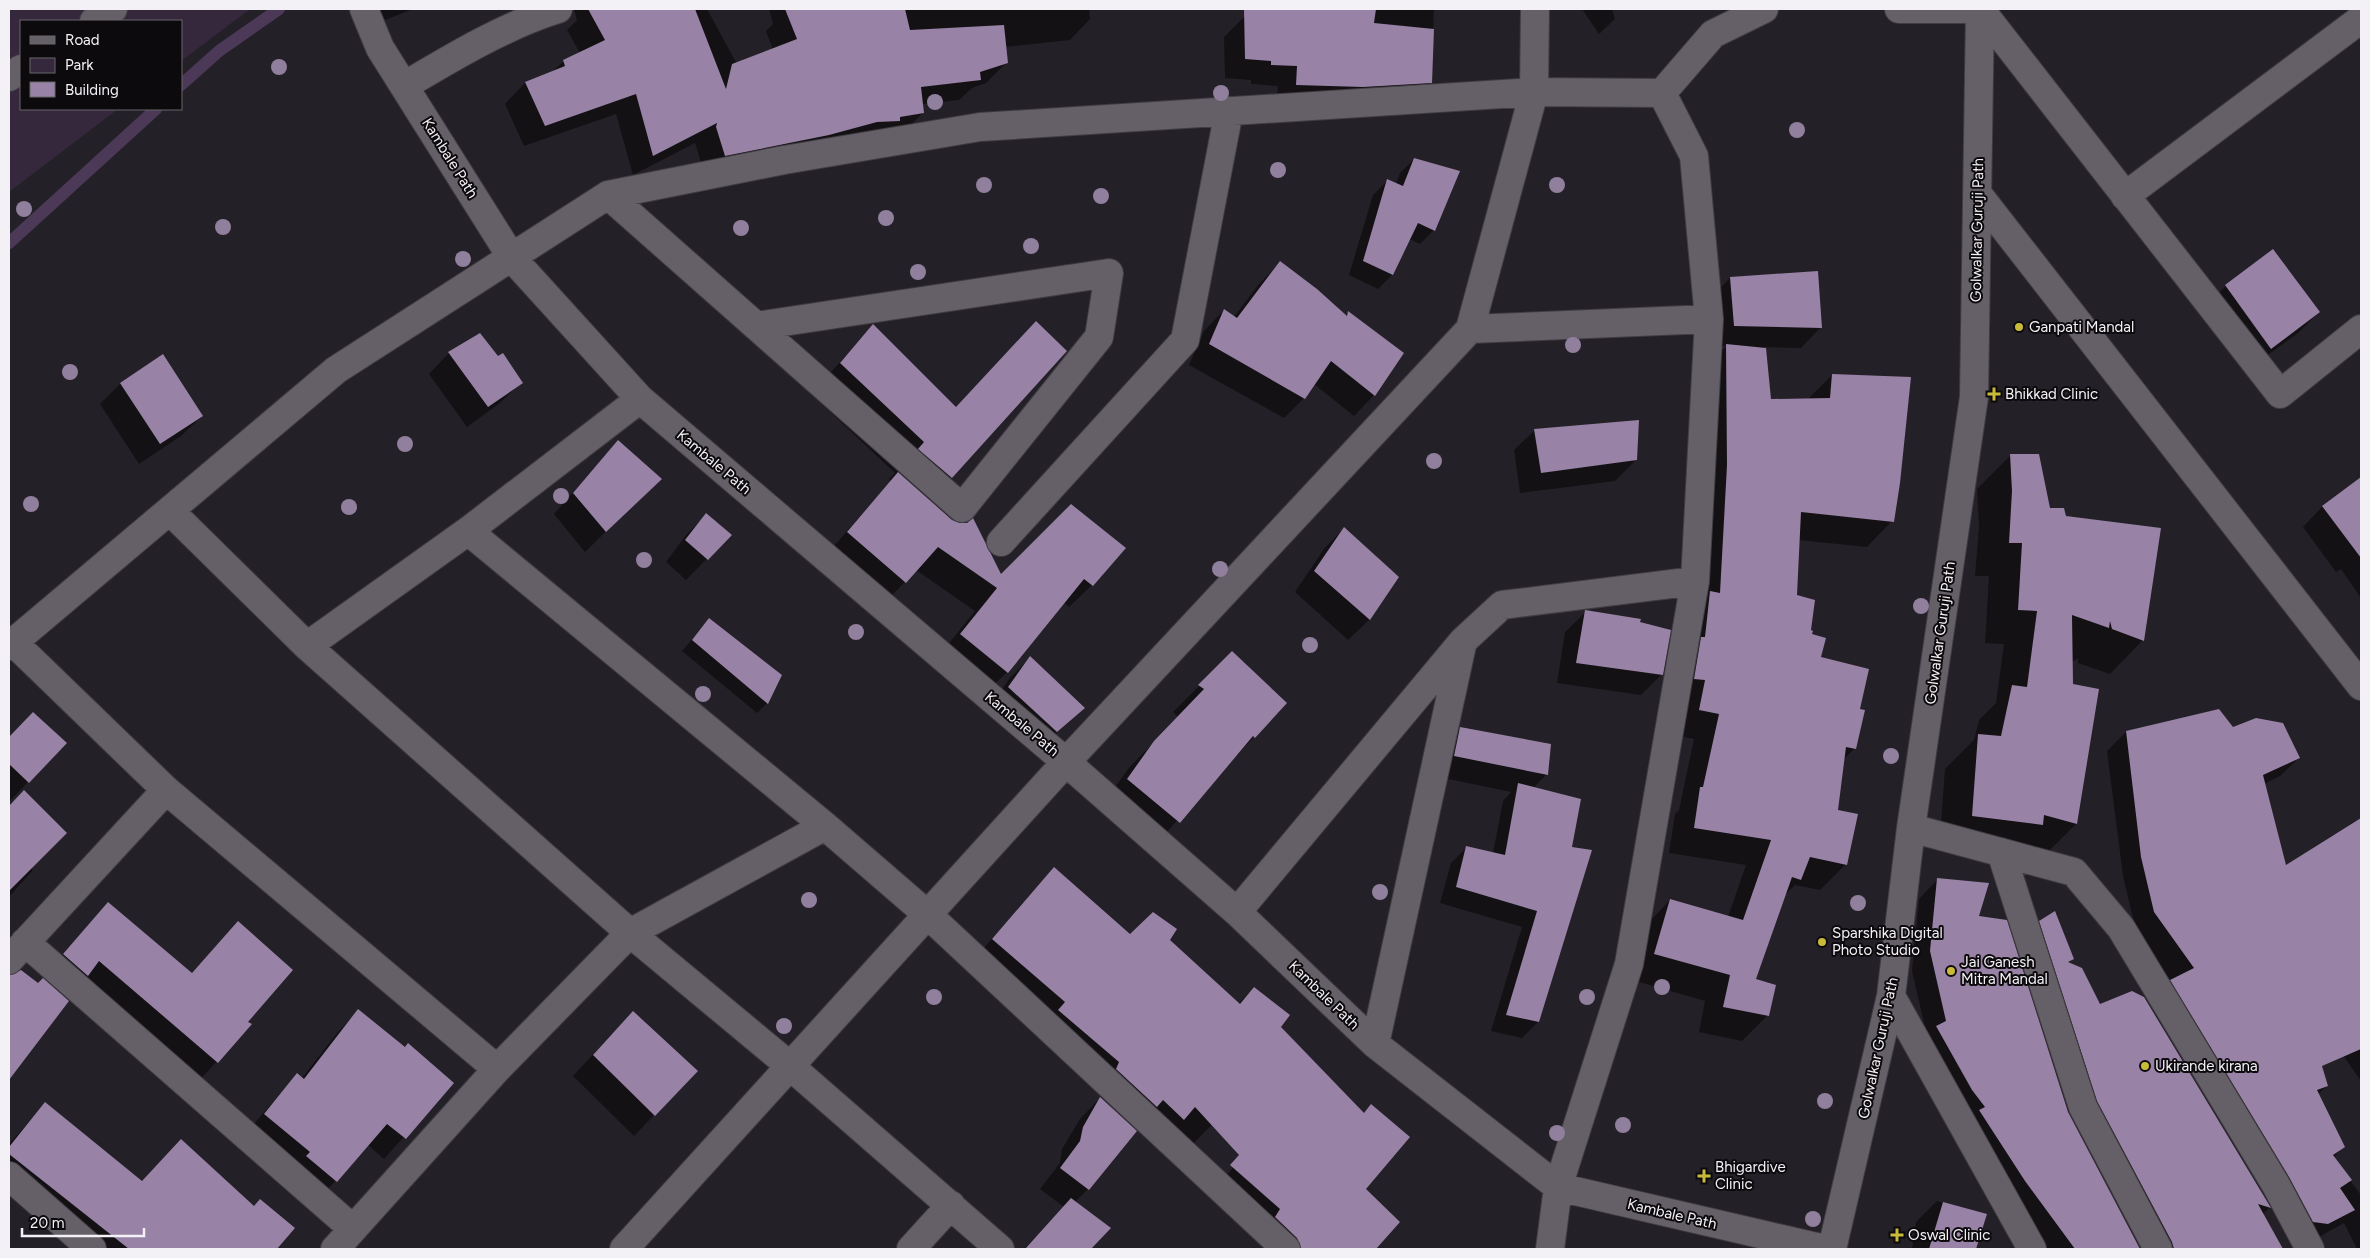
<svg xmlns="http://www.w3.org/2000/svg" width="2370" height="1258" font-family="Figtree,sans-serif">
<style>
.green{fill:#35283c}
.shadow{fill:#0007}
.lines{fill:none;stroke-linecap:round;stroke-linejoin:round}
.stream{stroke:#4c3958;stroke-width:12}
.building{fill:#9882a6}
.minor-casing{stroke:#403c42;stroke-width:30}
.minor{stroke:#656068;stroke-width:28}
.tree{fill:#91809d}
.poi-dot{fill:#caba3a;stroke:#0c0a0d;stroke-width:2}
.labels{text-anchor:middle;stroke-width:4;stroke-linejoin:round;paint-order:stroke}
.street-label{font-size:15px;fill:#f4f1f6;stroke:#0c0a0d}
.poi-label{font-size:15px;fill:#f4f1f6;stroke:#0c0a0d;text-anchor:start}
</style>
<rect width="100%" height="100%" fill="#242027"/>
<path class="green" d="M 9,9 L 250,9 L 181,61 L 181,21 L 21,21 L 21,109 L 118,109 L 9,192 Z"/>
<path class="shadow" d="M 364,9 L 413,9 L 370,26 Z
M 574,9 L 707,9 L 737,64 L 773,50 L 766,31 L 773,24 L 769,9 L 1089,9 L 1090,19 L 1070,40 L 1005,47 L 1006,63 L 986,83 L 972,88 L 959,100 L 922,104 L 923,113 L 902,133 L 705,176 L 695,143 L 633,175 L 616,114 L 524,146 L 505,104 L 525,83 L 552,72 L 564,61 L 580,53 L 567,30 L 577,20 Z
M 1310,9 L 1434,9 L 1431,82 L 1410,102 L 1276,105 L 1278,86 L 1251,84 L 1251,80 L 1225,78 L 1224,37 L 1244,17 L 1308,31 Z
M 1582,9 L 1612,9 L 1615,19 L 1599,34 Z
M 1414,159 L 1434,230 L 1420,244 L 1409,239 L 1392,275 L 1378,289 L 1349,275 L 1373,195 L 1387,181 L 1396,184 L 1400,173 Z
M 1280,263 L 1345,316 L 1348,313 L 1374,395 L 1354,416 L 1314,384 L 1304,398 L 1284,418 L 1189,365 L 1204,331 L 1224,310 L 1234,317 L 1259,284 Z
M 1730,278 L 1821,327 L 1801,348 L 1764,347 L 1770,400 L 1808,399 L 1832,375 L 1892,521 L 1867,547 L 1798,540 L 1795,596 L 1820,658 L 1859,710 L 1855,748 L 1843,760 L 1836,811 L 1846,864 L 1820,890 L 1795,885 L 1783,897 L 1754,980 L 1768,1015 L 1742,1041 L 1699,1032 L 1705,1001 L 1629,979 L 1645,926 L 1670,900 L 1728,917 L 1746,865 L 1669,853 L 1675,814 L 1679,810 L 1694,739 L 1675,735 L 1701,371 L 1726,346 L 1714,346 L 1710,299 Z
M 2226,286 L 2319,312 L 2298,333 L 2250,368 L 2205,306 Z
M 1036,323 L 1066,351 L 928,500 L 1001,576 L 1071,506 L 1092,585 L 1069,607 L 1063,602 L 1007,672 L 984,695 L 938,657 L 975,611 L 916,570 L 883,605 L 826,555 L 891,481 L 889,479 L 895,473 L 811,394 L 873,326 L 955,408 Z
M 449,353 L 497,358 L 521,382 L 500,403 L 467,427 L 429,374 Z
M 162,356 L 202,416 L 181,436 L 139,464 L 100,404 L 120,384 Z
M 1535,430 L 1636,460 L 1615,481 L 1520,493 L 1514,450 Z
M 618,442 L 639,499 L 585,552 L 554,514 Z
M 2010,456 L 2049,510 L 2065,518 L 2143,640 L 2110,674 L 2078,663 L 2078,658 L 2074,661 L 2071,660 L 2076,824 L 2043,857 L 1939,850 L 1945,769 L 1974,740 L 1979,720 L 1996,703 L 2004,644 L 1985,643 L 1989,576 L 1975,576 L 1979,526 L 1977,489 Z
M 2361,479 L 2361,598 L 2341,569 L 2336,572 L 2303,527 L 2323,506 Z
M 706,515 L 730,535 L 686,580 L 666,562 L 686,535 Z
M 1344,528 L 1398,577 L 1369,620 L 1348,640 L 1295,592 L 1324,549 Z
M 1586,612 L 1639,623 L 1662,674 L 1641,695 L 1557,683 L 1565,632 Z
M 709,620 L 780,675 L 767,703 L 757,713 L 682,651 Z
M 1232,653 L 1285,703 L 1152,848 L 1101,807 L 1128,769 L 1178,717 L 1173,712 Z
M 1030,658 L 1084,708 L 1035,752 L 988,708 L 1010,678 Z
M 33,713 L 28,782 L 9,802 L 9,738 Z
M 2232,728 L 2299,758 L 2280,776 L 2264,784 L 2286,867 L 2333,835 L 2336,836 L 2353,825 L 2361,838 L 2361,1081 L 2300,993 L 2327,1086 L 2318,1094 L 2343,1147 L 2333,1158 L 2361,1195 L 2361,1249 L 2357,1249 L 2344,1223 L 2308,1243 L 2152,999 L 2171,981 L 2136,931 L 2123,876 L 2107,751 L 2126,732 Z
M 1460,729 L 1550,745 L 1546,775 L 1533,788 L 1579,800 L 1538,1022 L 1522,1038 L 1491,1031 L 1522,927 L 1440,903 L 1451,863 L 1467,847 L 1493,853 L 1503,801 L 1511,792 L 1434,776 L 1440,749 Z
M 24,792 L 30,868 L 33,870 L 9,897 L 9,807 Z
M 1054,869 L 1131,935 L 1168,940 L 1238,1004 L 1254,988 L 1279,1027 L 1365,1190 L 1398,1222 L 1374,1249 L 1340,1249 L 1348,1219 L 1321,1249 L 1269,1249 L 1216,1189 L 1262,1131 L 1232,1104 L 1192,1145 L 1176,1127 L 1164,1138 L 974,959 Z
M 1937,880 L 1978,918 L 2067,1112 L 2139,1249 L 2031,1249 L 1927,1036 L 1912,971 L 1919,899 Z
M 108,904 L 191,974 L 238,923 L 247,1022 L 250,1025 L 197,1083 L 43,976 Z
M 2040,922 L 2072,959 L 2068,963 L 2099,1005 L 2261,1193 L 2269,1208 L 2263,1214 L 2282,1249 L 2147,1249 L 2021,940 Z
M 21,972 L 24,1058 L 9,1073 L 9,984 Z
M 358,1011 L 452,1083 L 384,1159 L 368,1145 L 316,1202 L 244,1135 L 297,1075 L 302,1078 L 338,1032 Z
M 613,1033 L 696,1071 L 634,1136 L 573,1076 Z
M 1100,1098 L 1088,1189 L 1075,1202 L 1109,1229 L 1089,1249 L 1024,1249 L 1064,1207 L 1040,1189 L 1060,1163 L 1062,1149 L 1080,1119 Z
M 45,1104 L 141,1182 L 181,1141 L 253,1207 L 293,1228 L 276,1249 L 82,1249 L 9,1191 L 9,1144 Z
M 1937,1201 L 1986,1215 L 1975,1249 L 1912,1249 L 1916,1222 Z"/>
<g class="lines">
<path class="stream" d="M 181,85 L 219,51 L 279,9
M 9,243 L 156,109"/>
</g>
<path class="building" d="M 588,9 L 695,9 L 726,89 L 732,64 L 797,39 L 785,9 L 905,9 L 910,30 L 1004,25 L 1008,63 L 980,72 L 981,80 L 921,87 L 924,113 L 900,117 L 900,121 L 877,122 L 829,135 L 725,156 L 716,127 L 717,123 L 653,156 L 636,94 L 545,126 L 525,82 L 565,66 L 563,60 L 605,40 Z
M 1244,9 L 1376,9 L 1374,23 L 1434,29 L 1432,83 L 1363,87 L 1296,85 L 1297,66 L 1271,65 L 1271,61 L 1245,59 Z
M 1414,158 L 1460,171 L 1435,231 L 1418,223 L 1393,275 L 1363,261 L 1387,179 L 1403,186 Z
M 2273,249 L 2320,312 L 2271,349 L 2225,285 Z
M 1280,261 L 1317,289 L 1347,316 L 1348,311 L 1404,353 L 1375,396 L 1331,361 L 1305,399 L 1209,344 L 1224,309 L 1237,318 Z
M 1818,271 L 1822,328 L 1734,326 L 1730,277 Z
M 1036,321 L 1067,351 L 952,478 L 918,449 L 924,442 L 840,363 L 873,324 L 956,407 Z
M 480,333 L 498,356 L 503,353 L 523,383 L 488,407 L 448,352 Z
M 1726,344 L 1766,348 L 1771,399 L 1830,398 L 1832,374 L 1911,377 L 1900,483 L 1894,522 L 1801,512 L 1797,595 L 1815,600 L 1811,630 L 1813,631 L 1812,634 L 1826,638 L 1821,657 L 1869,669 L 1860,709 L 1865,710 L 1856,749 L 1846,747 L 1838,810 L 1858,814 L 1847,865 L 1810,857 L 1801,880 L 1792,877 L 1756,979 L 1776,985 L 1769,1016 L 1723,1007 L 1730,975 L 1654,954 L 1670,899 L 1743,920 L 1771,840 L 1694,828 L 1700,787 L 1703,787 L 1719,714 L 1699,710 L 1705,680 L 1694,679 L 1701,637 L 1705,637 L 1710,591 L 1720,593 L 1727,465 Z
M 163,354 L 203,416 L 160,444 L 120,383 Z
M 1639,420 L 1637,460 L 1541,473 L 1534,429 Z
M 618,440 L 662,479 L 606,532 L 573,493 Z
M 2010,454 L 2039,454 L 2050,508 L 2064,508 L 2066,516 L 2161,528 L 2144,641 L 2112,629 L 2110,621 L 2109,628 L 2072,615 L 2073,684 L 2099,689 L 2077,824 L 2044,815 L 2043,825 L 1972,816 L 1978,734 L 2001,736 L 2012,685 L 2027,687 L 2037,611 L 2018,610 L 2022,543 L 2009,543 L 2012,491 Z
M 898,472 L 952,520 L 960,523 L 967,523 L 973,518 L 1001,574 L 1071,504 L 1126,548 L 1093,586 L 1084,579 L 1008,673 L 960,634 L 997,588 L 938,547 L 906,583 L 847,532 Z
M 2361,477 L 2361,558 L 2322,506 Z
M 706,513 L 732,535 L 708,560 L 685,540 Z
M 1344,527 L 1399,577 L 1370,620 L 1314,571 Z
M 1585,610 L 1641,619 L 1640,622 L 1671,630 L 1663,675 L 1576,663 Z
M 709,618 L 782,675 L 768,704 L 692,640 Z
M 1232,651 L 1287,703 L 1255,738 L 1253,736 L 1180,823 L 1127,779 L 1154,741 L 1204,689 L 1198,685 Z
M 1030,656 L 1085,708 L 1057,732 L 1008,687 Z
M 2219,709 L 2233,727 L 2256,718 L 2283,723 L 2300,758 L 2263,775 L 2286,865 L 2361,818 L 2361,1049 L 2322,1066 L 2328,1086 L 2317,1090 L 2345,1147 L 2333,1155 L 2352,1180 L 2340,1188 L 2355,1210 L 2328,1224 L 2313,1222 L 2289,1177 L 2170,980 L 2194,968 L 2154,912 L 2141,857 L 2126,731 Z
M 33,712 L 67,743 L 29,783 L 9,764 L 9,737 Z
M 1460,727 L 1551,744 L 1548,775 L 1454,756 Z
M 1518,783 L 1581,799 L 1572,847 L 1592,850 L 1539,1022 L 1506,1015 L 1537,911 L 1456,887 L 1466,846 L 1505,855 Z
M 24,790 L 67,833 L 9,891 L 9,806 Z
M 1054,867 L 1130,934 L 1153,912 L 1177,929 L 1170,940 L 1240,1004 L 1254,987 L 1290,1015 L 1281,1027 L 1364,1113 L 1371,1104 L 1410,1137 L 1366,1189 L 1400,1222 L 1376,1249 L 1301,1249 L 1297,1238 L 1275,1217 L 1280,1209 L 1230,1165 L 1239,1155 L 1195,1107 L 1184,1120 L 1163,1100 L 1157,1107 L 1116,1069 L 1119,1062 L 1058,1010 L 1065,1002 L 992,939 Z
M 1937,878 L 1989,883 L 1979,916 L 2007,920 L 2068,1112 L 2140,1249 L 2075,1249 L 2025,1181 L 1979,1110 L 1985,1107 L 1972,1090 L 1936,1026 L 1946,1021 L 1930,951 Z
M 108,902 L 192,973 L 238,921 L 293,970 L 248,1022 L 252,1024 L 218,1063 L 99,961 L 88,976 L 63,954 Z
M 2055,911 L 2074,959 L 2068,962 L 2082,968 L 2100,1004 L 2132,991 L 2144,997 L 2262,1193 L 2271,1208 L 2258,1204 L 2283,1249 L 2174,1249 L 2172,1242 L 2097,1101 L 2039,921 Z
M 21,970 L 38,983 L 43,978 L 69,1001 L 9,1080 L 9,975 Z
M 358,1009 L 405,1047 L 408,1043 L 454,1083 L 406,1139 L 387,1124 L 337,1182 L 306,1156 L 310,1152 L 264,1114 L 297,1073 L 304,1079 Z
M 633,1011 L 698,1071 L 655,1116 L 593,1055 Z
M 1100,1097 L 1137,1131 L 1089,1190 L 1060,1168 L 1080,1141 L 1083,1127 Z
M 45,1102 L 142,1181 L 181,1139 L 254,1206 L 260,1199 L 295,1228 L 277,1249 L 129,1249 L 9,1154 L 9,1147 Z
M 1071,1198 L 1111,1228 L 1091,1249 L 1025,1249 Z
M 1943,1202 L 1987,1214 L 1976,1249 L 1929,1249 Z"/>
<g class="lines">
<g class="minor-casing">
<path id="minor" d="M 364,9 L 380,48 L 512,258 L 640,399 L 1066,762 L 1237,912 L 1375,1044 L 1558,1187 L 1825,1249
M 1899,9 L 1980,9 L 2280,394 L 2361,329
M 94,21 L 113,9
M 9,77 L 21,69
M 404,86 C 453,57 504,26 558,9
M 1662,93 L 1713,34 L 1764,9
M 1977,193 L 2361,686
M 608,195 L 962,508 L 1099,337 L 1109,273 L 756,326
M 2125,196 L 2361,19
M 1470,329 L 1709,319
M 170,511 L 307,646 L 630,933 L 790,1066 L 1000,1249
M 468,531 L 825,826 L 928,915 L 1286,1249
M 1001,542 L 1185,340 L 1229,111
M 13,642 L 166,790 L 497,1069
M 9,646 L 336,370 L 608,195 L 784,160 L 980,127 L 1534,92 L 1662,93 L 1694,156 L 1709,319 L 1695,581 L 1629,964 L 1558,1187 L 1550,1249
M 307,646 L 468,531 L 640,399
M 1911,828 L 2074,872 L 2121,928 L 2276,1185 L 2310,1249
M 2001,852 L 2083,1107 L 2158,1249
M 1237,912 L 1463,641 L 1502,605 L 1695,581
M 25,942 L 353,1229
M 9,960 L 166,790
M 1891,996 L 2032,1249
M 1375,1044 L 1462,645
M 9,1176 L 92,1249
M 335,1249 L 497,1069 L 630,933 L 825,826
M 624,1249 L 1066,762 L 1470,329 L 1534,92 L 1535,9
M 911,1249 L 951,1205
M 1832,1249 L 1891,996 L 1911,828 L 1974,397 L 1980,9"/>
</g>
<use href="#minor" class="minor"/>
</g>
<g class="tree">
<circle cx="279" cy="67" r="8"/>
<circle cx="1221" cy="93" r="8"/>
<circle cx="935" cy="102" r="8"/>
<circle cx="1797" cy="130" r="8"/>
<circle cx="1278" cy="170" r="8"/>
<circle cx="984" cy="185" r="8"/>
<circle cx="1557" cy="185" r="8"/>
<circle cx="1101" cy="196" r="8"/>
<circle cx="24" cy="209" r="8"/>
<circle cx="886" cy="218" r="8"/>
<circle cx="223" cy="227" r="8"/>
<circle cx="741" cy="228" r="8"/>
<circle cx="1031" cy="246" r="8"/>
<circle cx="463" cy="259" r="8"/>
<circle cx="918" cy="272" r="8"/>
<circle cx="1573" cy="345" r="8"/>
<circle cx="70" cy="372" r="8"/>
<circle cx="405" cy="444" r="8"/>
<circle cx="1434" cy="461" r="8"/>
<circle cx="561" cy="496" r="8"/>
<circle cx="31" cy="504" r="8"/>
<circle cx="349" cy="507" r="8"/>
<circle cx="644" cy="560" r="8"/>
<circle cx="1220" cy="569" r="8"/>
<circle cx="1921" cy="606" r="8"/>
<circle cx="856" cy="632" r="8"/>
<circle cx="1310" cy="645" r="8"/>
<circle cx="703" cy="694" r="8"/>
<circle cx="1891" cy="756" r="8"/>
<circle cx="1380" cy="892" r="8"/>
<circle cx="809" cy="900" r="8"/>
<circle cx="1858" cy="903" r="8"/>
<circle cx="1662" cy="987" r="8"/>
<circle cx="934" cy="997" r="8"/>
<circle cx="1587" cy="997" r="8"/>
<circle cx="784" cy="1026" r="8"/>
<circle cx="1825" cy="1101" r="8"/>
<circle cx="1623" cy="1125" r="8"/>
<circle cx="1557" cy="1133" r="8"/>
<circle cx="1813" cy="1219" r="8"/>
</g>
<g class="poi-dot">
<circle cx="2019" cy="327" r="5"/>
<path d="M1991.5 386.5h5v5h5v5h-5v5h-5v-5h-5v-5h5z"/>
<circle cx="1822" cy="942" r="5"/>
<circle cx="1951" cy="971" r="5"/>
<circle cx="2145" cy="1066" r="5"/>
<path d="M1701.5 1168.5h5v5h5v5h-5v5h-5v-5h-5v-5h5z"/>
<path d="M1894.5 1227.5h5v5h5v5h-5v5h-5v-5h-5v-5h5z"/>
</g>
<g class="labels">
<g class="street-label">
<text transform="translate(450 158) rotate(58)" y="5">Kambale Path</text>
<text transform="translate(1977 230) rotate(-89)" y="5">Golwalkar Guruji Path</text>
<text transform="translate(714 462) rotate(40)" y="5">Kambale Path</text>
<text transform="translate(1940 633) rotate(-82)" y="5">Golwalkar Guruji Path</text>
<text transform="translate(1022 724) rotate(40)" y="5">Kambale Path</text>
<text transform="translate(1324 995) rotate(44)" y="5">Kambale Path</text>
<text transform="translate(1878 1048) rotate(-78)" y="5">Golwalkar Guruji Path</text>
<text transform="translate(1672 1214) rotate(13)" y="5">Kambale Path</text>
</g>
<g class="poi-label">
<text x="2029" y="332">Ganpati Mandal</text>
<text x="2005" y="399">Bhikkad Clinic</text>
<text x="1832" y="938">Sparshika Digital<tspan x="1832" dy="17">Photo Studio</tspan></text>
<text x="1961" y="967">Jai Ganesh<tspan x="1961" dy="17">Mitra Mandal</tspan></text>
<text x="2155" y="1071">Ukirande kirana</text>
<text x="1715" y="1172">Bhigardive<tspan x="1715" dy="17">Clinic</tspan></text>
<text x="1908" y="1240">Oswal Clinic</text>
</g>
</g>
<rect width="2370" height="1258" fill="none" stroke="#f4f1f6" stroke-width="20"/>
<rect x="20" y="20" width="162" height="90" fill="#0c0a0d" stroke="#69666a"/>
<rect x="30" y="36" width="25" height="8" fill="#656068" stroke="#69666a"/>
<text x="65" y="45" font-size="15" fill="#f4f1f6">Road</text>
<rect x="30" y="58" width="25" height="15" fill="#35283c" stroke="#69666a"/>
<text x="65" y="70" font-size="15" fill="#f4f1f6">Park</text>
<rect x="30" y="82" width="25" height="15" fill="#9882a6" stroke="#69666a"/>
<text x="65" y="95" font-size="15" fill="#f4f1f6">Building</text>
<path d="M22 1228v8h122v-8" fill="none" stroke="#f4f1f6" stroke-width="2.5"/>
<text x="30" y="1228" font-size="15" fill="#f4f1f6" stroke="#0c0a0d" stroke-width="4" paint-order="stroke">20 m</text>
</svg>
